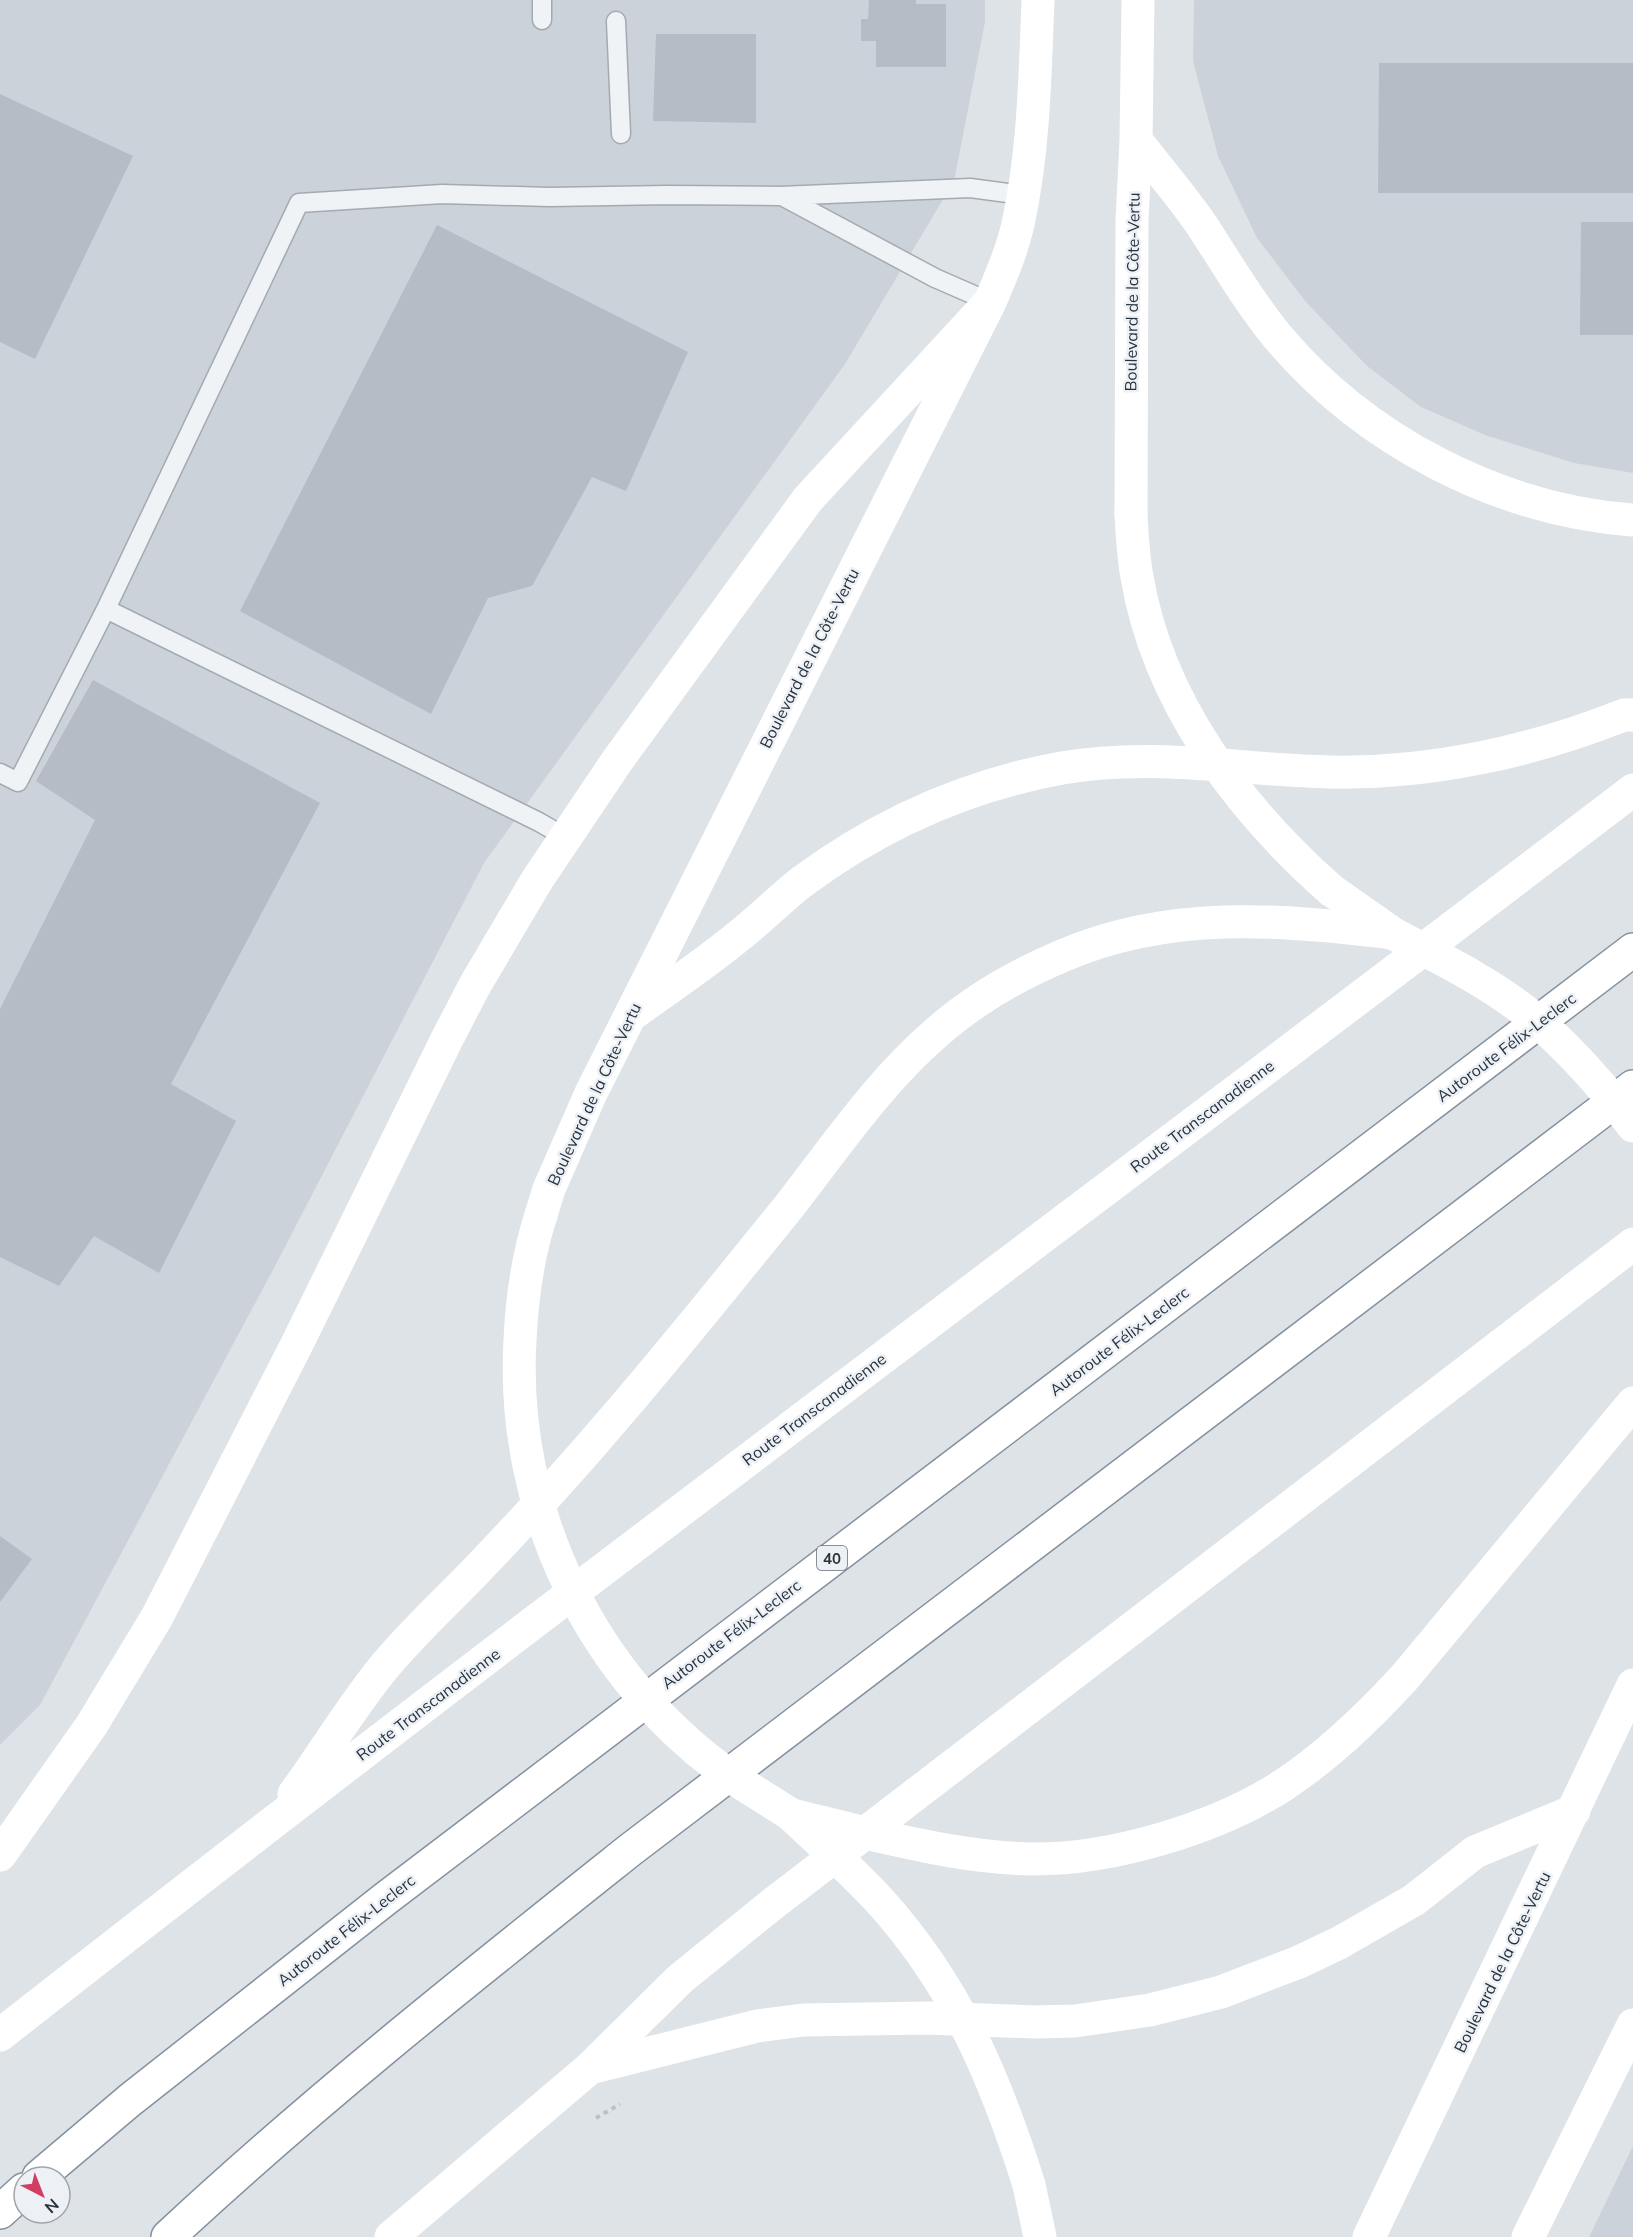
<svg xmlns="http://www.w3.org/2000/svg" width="1633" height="2237" viewBox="0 0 1633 2237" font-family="Mulish,sans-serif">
<rect width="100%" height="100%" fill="#dee3e8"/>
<!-- built -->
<path fill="#ccd2da" d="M0,0H985V22L954,181L845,364L484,863L274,1268L40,1705L0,1745Z
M1194,0H1633V473L1574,463L1485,435L1421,407L1367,366L1306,302L1257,238L1218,156L1193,61Z
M1633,2146V2237H1589Z"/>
<!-- building -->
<path fill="#b5bcc5" d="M869,0H916V4H946V67H876V41H861V19H868Z
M656,34H756V123L653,121Z
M1379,63H1633V193H1378Z
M0,94L133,156L35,359L0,342Z
M1581,222H1633V335H1580Z
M437,225L688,352L626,491L592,477L532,586L488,598L431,714L240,611Z
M93,680L320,803L171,1084L236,1121L159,1273L94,1236L59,1286L0,1257V1009L95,820L36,781Z
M0,1536L32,1559L0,1602Z"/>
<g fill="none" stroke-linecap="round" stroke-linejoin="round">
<defs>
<path id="lane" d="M542,0V20
M616,21L621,134
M782,196L935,278L990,302
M106,609L539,822L565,837
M0,773L18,782L106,609L299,203L442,194L549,197L668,195L780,196L970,188L1023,195"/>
<path id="highway" d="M39,2177L130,2100L385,1899L1633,950
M0,2212L24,2190
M168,2237C315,2100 473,1975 630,1850L1633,1087"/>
</defs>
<!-- lane casing -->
<use href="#lane" stroke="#a3aab2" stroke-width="21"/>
<!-- highway casing -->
<use href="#highway" stroke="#85919f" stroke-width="36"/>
<!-- path -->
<path stroke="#bcc1c6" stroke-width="4" stroke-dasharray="4.5 4.5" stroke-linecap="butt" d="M596,2118L620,2104"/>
<!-- lane -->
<use href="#lane" stroke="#f0f3f6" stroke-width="18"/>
<!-- secondary -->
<path stroke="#fff" stroke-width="33" d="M1136,140C1158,169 1183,197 1203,227C1227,264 1249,302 1277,336C1364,440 1498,510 1633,520
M1131,513L1132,220L1136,140L1138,0
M1331,890L1388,930
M634,1013C671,986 711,960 746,930C766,914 783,896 803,881C880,824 968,785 1062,768C1155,752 1238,770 1330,772C1429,774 1531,752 1624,715H1633
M541,1215L549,1189L591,1093L990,302C1001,276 1012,251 1018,224C1034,151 1035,75 1038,0
M733,1778L790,1814
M294,1794C323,1754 349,1711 380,1672C407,1638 441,1607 472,1575C520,1525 567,1474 612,1421C672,1352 729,1280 787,1209C834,1149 878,1083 936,1033C972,1001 1017,975 1062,956C1168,910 1280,919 1392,933
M874,1835C926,1847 978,1858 1031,1859C1110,1860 1215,1829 1282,1786C1328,1756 1367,1718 1404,1678L1633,1403
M0,1855L91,1726L157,1617L296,1346L447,1039L475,985L537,880L617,761L808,499L990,302
M0,2035C538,1612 1089,1205 1633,790
M590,2068L757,2026L803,2020L928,2018L1035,2022L1075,2021L1150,2010L1221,1992L1299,1962L1339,1943L1414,1900L1475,1852L1574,1811
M1029,2185L1040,2237
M391,2237L590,2068L680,1979L770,1906L1633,1244
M1369,2237L1633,1685
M1528,2237L1633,2025"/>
<!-- highway -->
<use href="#highway" stroke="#fff" stroke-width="33"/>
<!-- secondary-bridge -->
<path stroke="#fff" stroke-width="33" d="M1131,513C1132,534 1133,556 1137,577C1158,701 1238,808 1331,890
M1392,933C1437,957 1486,980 1526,1012C1567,1045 1602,1085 1633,1126
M541,1215C528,1255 522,1297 520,1340C510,1511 592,1680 733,1778
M790,1814C820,1842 851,1870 879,1900C956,1985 995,2077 1029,2185
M792,1815L874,1835"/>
</g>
<g text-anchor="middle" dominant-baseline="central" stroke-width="5" stroke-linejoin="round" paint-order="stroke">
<!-- shield labels -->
<rect fill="#edf1f5" stroke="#626b76" stroke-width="1.5" x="817" y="1546" width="30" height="24" rx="4.5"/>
<g font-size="15" font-weight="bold" fill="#27323f">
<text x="832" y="1558">40</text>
</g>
<!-- street labels -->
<g font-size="16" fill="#27323f" stroke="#edf1f5">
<text transform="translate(1132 292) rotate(-89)">Boulevard de la Côte-Vertu</text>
<text transform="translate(809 658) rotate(-63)">Boulevard de la Côte-Vertu</text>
<text transform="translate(1506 1047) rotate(-37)">Autoroute Félix-Leclerc</text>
<text transform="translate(594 1094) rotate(-65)">Boulevard de la Côte-Vertu</text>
<text transform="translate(1202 1116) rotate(-37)">Route Transcanadienne</text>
<text transform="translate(1119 1341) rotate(-37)">Autoroute Félix-Leclerc</text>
<text transform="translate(814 1409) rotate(-37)">Route Transcanadienne</text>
<text transform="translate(731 1634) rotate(-37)">Autoroute Félix-Leclerc</text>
<text transform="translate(428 1704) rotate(-37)">Route Transcanadienne</text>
<text transform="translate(346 1930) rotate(-38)">Autoroute Félix-Leclerc</text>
<text transform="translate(1502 1962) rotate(-64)">Boulevard de la Côte-Vertu</text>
</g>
</g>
<!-- north arrow -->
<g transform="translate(42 2195) rotate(138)"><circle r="28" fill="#edf1f5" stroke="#9ea5ac" stroke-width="1.5"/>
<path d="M0-4.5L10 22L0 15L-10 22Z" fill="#d13e63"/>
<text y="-9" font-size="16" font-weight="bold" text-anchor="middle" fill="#27323f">N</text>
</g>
</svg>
